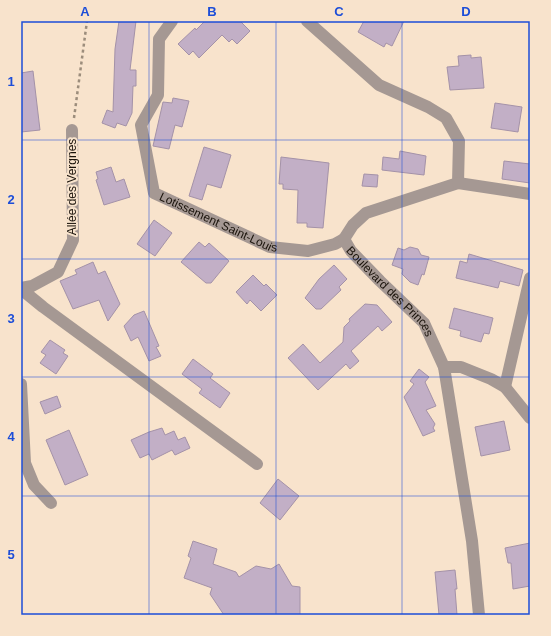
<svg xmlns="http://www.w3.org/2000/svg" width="551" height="636" viewBox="0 0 551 636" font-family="Arial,sans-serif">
<rect width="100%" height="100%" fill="#f8e3cc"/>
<!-- building -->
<path fill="#c2afc6" stroke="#a492a8" d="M119,21H136L130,70H136V86H133L132,113L126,126L117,123L115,128L102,123L107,110L113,112L115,49Z
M205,21H240L250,31L237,44L232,39L229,42L222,35L199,58L193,51L189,55L178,44L195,28L196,30Z
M364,21H404L392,46L386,43L384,47L358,32Z
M471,55V58L481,57L484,88L450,90L447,67L459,66L458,56Z
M33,71L40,130L21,132V73Z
M173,98L189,101L182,127L175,125L169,149L153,146L163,102L172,103Z
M495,103L522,107L518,132L491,128Z
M204,147L231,155L221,188L207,184L202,200L189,196Z
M400,151L426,156L424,175L382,170L383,157L399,159Z
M281,157L329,163L323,228L307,227V223H297L298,190L283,189V184H279Z
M504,161L530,164V183L502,179Z
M111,167L116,182L124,179L130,197L104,205L96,180L98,179L96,172Z
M364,174L378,175L377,187L362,186Z
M154,220L172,233L155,256L137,244Z
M199,242L205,247L209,243L229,261L211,283H206L181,262Z
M410,247L418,249L421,255L429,257L424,275L422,274L418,285L410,282L402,274L403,269L392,265L398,248L404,250Z
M469,254L523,270L519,286L500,281L498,288L456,278L460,261L467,263Z
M93,262L98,274L105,271L120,304L108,321L99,300L73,309L60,281L77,274L75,270Z
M334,265L347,279L339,287L341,290L321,309H316L305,298L319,279Z
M253,275L264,286L266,284L277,295L261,311L250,300L247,304L236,292Z
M365,304L377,305L392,322L382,331L378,326L351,351L359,361L350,369L346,364L318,390L288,358L303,344L320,363L343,342L344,327L350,321L349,319Z
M454,308L493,318L489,334L484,333L481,342L460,336L461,331L449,328Z
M144,311L159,346L156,347L161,356L149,361L138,337L131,341L124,326L134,315Z
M50,340L65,350L63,353L68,356L56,374L40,363L46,355L41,352Z
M193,359L213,374L210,378L230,393L220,408L199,393L202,389L182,374Z
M419,369L429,377L425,382L436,406L426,410L435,424L433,428L435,431L423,436L404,397L414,384L410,381Z
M57,396L61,407L45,414L40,402Z
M504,421L510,450L481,456L475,427Z
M162,428L165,435L174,431L178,440L185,437L190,448L175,455L172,450L152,460L149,454L140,458L131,440L149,432Z
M69,430L88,475L65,485L46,440Z
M278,479L299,496L280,520L260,503Z
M193,541L217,549L213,564L236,572L239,577L256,566L271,569L279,564L292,586L300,587V615H224L210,594L212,588L184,578L191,558L188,556Z
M530,543V586L513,589L511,563H508L505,548Z
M455,570L457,589H455L457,615H439L435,572Z"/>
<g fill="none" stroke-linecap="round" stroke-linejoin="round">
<!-- path -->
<path stroke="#9c8d7c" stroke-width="2.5" stroke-dasharray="3 3" stroke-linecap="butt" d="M74,118L87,21"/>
<!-- street -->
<g stroke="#a59893" stroke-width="12">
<path id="s1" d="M172,21L159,39L158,95L141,125L154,193L270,247L308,251L335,244L344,239"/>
<path id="s2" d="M307,21L379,85L428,107L446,118L459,141L458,183L366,213L353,225L344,239L351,251L380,281L424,323L444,367L472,541L479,615"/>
<path d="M458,183L530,194"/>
<path d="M21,288L32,286L58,272L73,240L72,130"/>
<path d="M21,289L43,307L257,464"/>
<path d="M444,367H461L491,379L505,387L530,418"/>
<path d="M21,384L25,463L34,485L51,503"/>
<path d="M505,387L530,278"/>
</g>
</g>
<!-- grid -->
<path fill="none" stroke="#1d4ed8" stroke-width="1" stroke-opacity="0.55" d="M149,21V615M276,21V615M402,21V615M21,140H530M21,259H530M21,377H530M21,496H530"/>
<g text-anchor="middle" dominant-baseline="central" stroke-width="4" stroke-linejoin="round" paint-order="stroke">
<!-- street labels -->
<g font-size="12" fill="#1a130b" stroke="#f8e3cc">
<text transform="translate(72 187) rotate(-90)">Allée des Vergnes</text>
<text stroke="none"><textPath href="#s1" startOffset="253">Lotissement Saint-Louis</textPath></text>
<text stroke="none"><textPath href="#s2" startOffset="441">Boulevard des Princes</textPath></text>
</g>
</g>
<!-- border -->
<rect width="551" height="636" fill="none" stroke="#f8e3cc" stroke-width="44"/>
<rect x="22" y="22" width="507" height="592" fill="none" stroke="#1d4ed8" stroke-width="1.5"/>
<g font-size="13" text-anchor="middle" font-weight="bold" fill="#1d4ed8">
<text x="85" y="16">A</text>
<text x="212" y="16">B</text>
<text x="339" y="16">C</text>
<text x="466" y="16">D</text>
<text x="11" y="86">1</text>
<text x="11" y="204">2</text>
<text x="11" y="323">3</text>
<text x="11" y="441">4</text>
<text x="11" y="559">5</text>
</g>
</svg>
